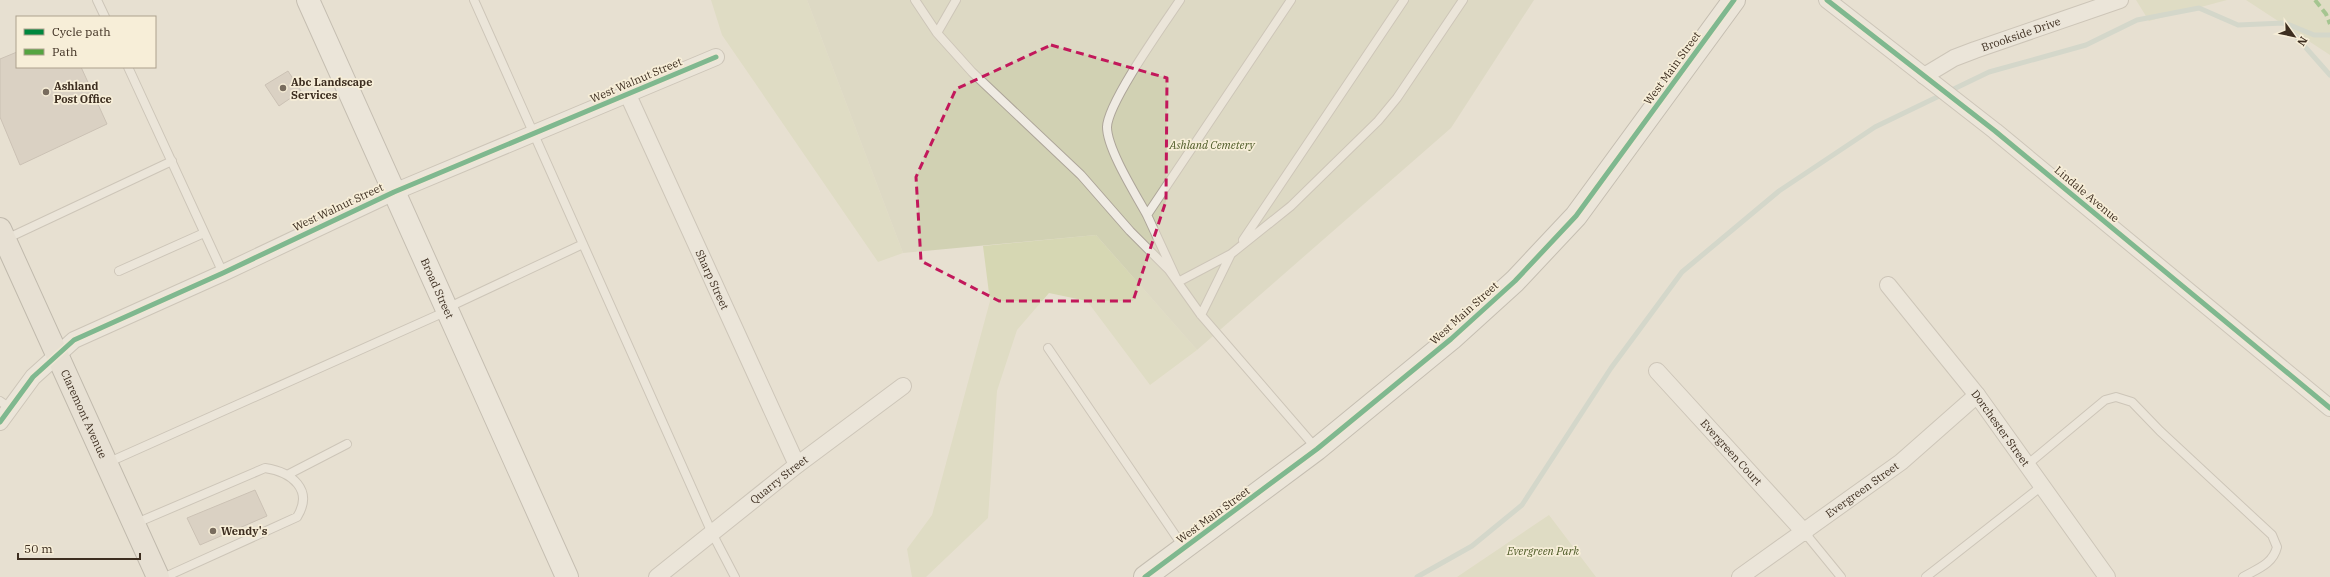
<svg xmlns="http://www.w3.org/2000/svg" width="2330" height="577" viewBox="0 0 2330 577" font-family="'IBM Plex Serif',serif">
<rect width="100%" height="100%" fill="#e7e0d1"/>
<!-- green -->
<path fill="#d6d7b3" d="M711,0H807L903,253L878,262L722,35Z
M2136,0H2227L2149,21Z
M2246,0H2330V55Z
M1096,235L1197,350L1150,385L1087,301L1049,293L1017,330L997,391L988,518L926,577H912L907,549L932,515L990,301L983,246Z
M1549,515L1596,577H1457Z"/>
<!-- cemetery -->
<path fill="#d1d1b3" d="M807,0H1534L1451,128L1197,350L1096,235L903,253Z"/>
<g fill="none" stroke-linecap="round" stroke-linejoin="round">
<!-- stream -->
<path stroke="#bcccc2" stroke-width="5" d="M2285,23L2314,35H2330
M1417,577L1472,546L1522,505L1611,368L1682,272L1779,191L1875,127L1989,72L2086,45L2137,20L2199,8L2238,25L2284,23L2330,75"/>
</g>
<!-- building -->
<path fill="#cbbfb2" stroke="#a89c90" d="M17,52V67H81L107,124L20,165L0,117V59Z
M288,71L301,91L279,106L265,85Z
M255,490L267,516L200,545L187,518Z"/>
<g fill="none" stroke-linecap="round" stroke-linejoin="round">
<defs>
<path id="lane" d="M97,0L105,17
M474,0L712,533L735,577
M915,0L937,33L972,72L1081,175L1130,231L1169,270L1201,315L1316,448
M937,33L956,0
M128,67L223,273
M1147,215C1136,195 1107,149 1107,127C1108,102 1164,24 1180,0
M6,239L172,161
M1243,240L1404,0
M1231,254L1178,282L1147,215L1291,0
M119,271L204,233
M447,308L583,244
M1201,315L1231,254L1291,206L1378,121L1397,98L1463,0
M1048,348L1184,548
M0,401L10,408
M107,463L447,311
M2028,464L2105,400L2116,397L2132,402L2160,431L2272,535L2277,547C2273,564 2257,569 2243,577
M289,474L347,444
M134,524L265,468C292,472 314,490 297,517L165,577
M1805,533L1841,577
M1926,577L2043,485"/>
<g id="street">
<path d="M1827,0L1995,131L2330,408"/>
<path id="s1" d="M1924,76L1954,58L1975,50L2120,0"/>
<path id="s2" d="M628,95L797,465"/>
<path id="s3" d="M1888,285L1977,395L2107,577"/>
<path id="s4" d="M1657,371L1805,533"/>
<path d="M0,422L33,377L74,340L223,273L394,192L716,57"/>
<path id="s5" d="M657,577L797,465L903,386"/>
<path id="s6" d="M1740,577L1901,462L1977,395"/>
</g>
<g id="secondary">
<path id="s7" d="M308,0L567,577"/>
<path d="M1145,577L1317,449L1451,339L1515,281L1576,216L1734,0"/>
</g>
<g id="primary">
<path id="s8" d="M0,229L158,577"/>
</g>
</defs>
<!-- lane casing -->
<use href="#lane" stroke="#ada599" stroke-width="10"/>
<!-- street casing -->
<use href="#street" stroke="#ada599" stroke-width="18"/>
<!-- secondary casing -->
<use href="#secondary" stroke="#9c958a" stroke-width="24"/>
<!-- primary casing -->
<use href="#primary" stroke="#928b80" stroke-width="24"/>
<!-- lane -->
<use href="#lane" stroke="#efebe3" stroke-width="8"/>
<!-- street -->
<use href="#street" stroke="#efebe3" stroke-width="16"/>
<!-- secondary -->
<use href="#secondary" stroke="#efebe3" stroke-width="22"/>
<!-- primary -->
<use href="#primary" stroke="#e6e1d4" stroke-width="22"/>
<!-- quiet -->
<path stroke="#54a441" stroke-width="4" stroke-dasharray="8 4" stroke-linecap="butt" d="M2315,0L2326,14L2330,24"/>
<defs>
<path id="cycleway" d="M1827,0L1995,131L2330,408
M0,422L33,377L74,340L223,273L394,192L716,57
M1145,577L1317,449L1451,339L1515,281L1576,216L1734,0"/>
</defs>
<!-- cycleway casing -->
<use href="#cycleway" stroke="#f7eed8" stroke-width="8"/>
<!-- cycleway -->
<use href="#cycleway" stroke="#00873e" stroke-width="5"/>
</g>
<!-- marked area -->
<path d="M0 0H2330V577H0ZM1051,45L1167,78L1166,201L1133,301H999L921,261L916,177L956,89Z" fill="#e7e0d1" fill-opacity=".55" fill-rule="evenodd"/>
<path fill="none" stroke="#c2185b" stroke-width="3" stroke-dasharray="8 5" stroke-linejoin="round" d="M1051,45L1167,78L1166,201L1133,301H999L921,261L916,177L956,89Z"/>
<!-- markers -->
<g fill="#786c5e" stroke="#f7eed8" stroke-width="1.5">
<circle cx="283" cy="88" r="4"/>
<circle cx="46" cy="92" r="4"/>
<circle cx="213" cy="531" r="4"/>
</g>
<g text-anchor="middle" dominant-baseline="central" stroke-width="3.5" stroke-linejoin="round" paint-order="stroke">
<!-- street labels -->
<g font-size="11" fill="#3d2e20" stroke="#f7eed8">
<text stroke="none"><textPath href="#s1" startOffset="106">Brookside Drive</textPath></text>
<text transform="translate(1672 68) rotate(-54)">West Main Street</text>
<text transform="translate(636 80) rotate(-23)">West Walnut Street</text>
<text transform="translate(2087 194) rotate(40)">Lindale Avenue</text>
<text transform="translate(338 207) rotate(-25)">West Walnut Street</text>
<text stroke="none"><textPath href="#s2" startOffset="203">Sharp Street</textPath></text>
<text stroke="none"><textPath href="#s7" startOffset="316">Broad Street</textPath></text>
<text transform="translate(1464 313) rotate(-42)">West Main Street</text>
<text stroke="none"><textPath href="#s8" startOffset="203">Claremont Avenue</textPath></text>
<text stroke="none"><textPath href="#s3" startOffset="182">Dorchester Street</textPath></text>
<text stroke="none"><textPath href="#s4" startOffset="110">Evergreen Court</textPath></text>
<text stroke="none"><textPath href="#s5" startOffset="156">Quarry Street</textPath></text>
<text stroke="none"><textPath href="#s6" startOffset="150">Evergreen Street</textPath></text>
<text transform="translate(1213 515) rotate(-36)">West Main Street</text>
</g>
<!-- poi labels -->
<g font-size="11" font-weight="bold" fill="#3d2e20" stroke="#f7eed8" text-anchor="start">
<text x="291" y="82">Abc Landscape<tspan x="291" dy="13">Services</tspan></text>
<text x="54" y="86">Ashland<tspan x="54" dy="13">Post Office</tspan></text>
<text x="221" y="531">Wendy's</text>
</g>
<!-- park labels -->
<g font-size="11" font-style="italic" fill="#4d5a26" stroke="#f7eed8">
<text x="1212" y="145">Ashland Cemetery</text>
<text x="1543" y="551">Evergreen Park</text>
</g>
</g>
<!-- legend -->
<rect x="16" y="16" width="140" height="52" fill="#f7eed8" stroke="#ada18e"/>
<rect x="24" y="29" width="20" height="6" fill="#00873e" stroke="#ada18e"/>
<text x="52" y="36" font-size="12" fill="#3d2e20">Cycle path</text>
<rect x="24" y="49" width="20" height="6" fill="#54a441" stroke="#ada18e"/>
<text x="52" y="56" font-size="12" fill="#3d2e20">Path</text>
<!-- north arrow -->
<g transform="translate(2294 36) rotate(123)" stroke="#f7eed8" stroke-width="3" paint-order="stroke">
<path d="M0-3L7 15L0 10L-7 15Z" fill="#3d2e20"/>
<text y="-6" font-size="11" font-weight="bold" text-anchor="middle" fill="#3d2e20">N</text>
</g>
<!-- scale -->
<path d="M18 553v6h122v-6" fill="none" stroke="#3d2e20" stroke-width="2"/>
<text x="24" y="553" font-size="12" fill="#3d2e20" stroke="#f7eed8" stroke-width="3" paint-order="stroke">50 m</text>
</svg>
